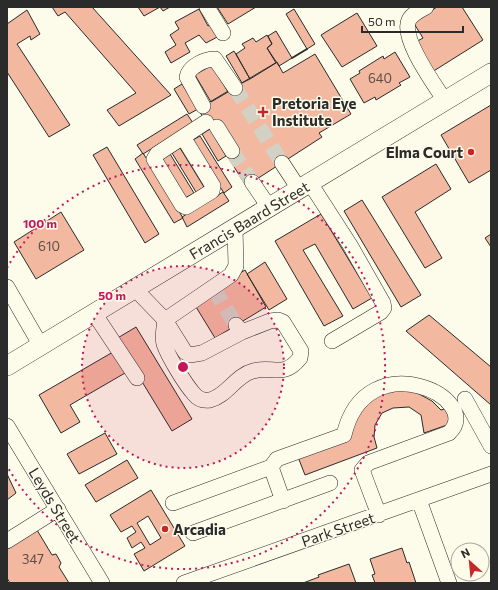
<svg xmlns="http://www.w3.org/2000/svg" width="498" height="590" viewBox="0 0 498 590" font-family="Commissioner,sans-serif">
<rect width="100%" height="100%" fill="#fdfbea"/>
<!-- building -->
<path fill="#f2b8a0" stroke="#2b2b2b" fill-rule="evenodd" d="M52,7H92L171,95L119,126L107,110L136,93L65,12L58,16Z
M138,7H160L144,16Z
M160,7H170L163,11Z
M217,7H256L228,24Z
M437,7H462L483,40L432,72L414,43L423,38L413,22Z
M199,9L208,26L214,23L221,35L206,43L199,35L185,43L190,52L171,63L165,52L176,45L170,35L179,29L175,22Z
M294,9L315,44L307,49L286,14Z
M27,10L40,34L31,40L30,36L17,44L70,125L49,137L7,72V24Z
M357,13L377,46L342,67L321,35Z
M276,31L292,58L279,66L267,48L272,44L268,36Z
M267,35L272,44L267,48L276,63L250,79L236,54L245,48L242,44L253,38L256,42Z
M234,51L250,79L242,83L226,56Z
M395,52L410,77L399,83L401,85L376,100L375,97L364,103L350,79L360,73L359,71L383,56L384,59Z
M315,54L351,114L319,133L322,137L246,186L198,109L277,62L283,73Z
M212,65L228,92L211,102L195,75Z
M182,84L198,109L189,114L174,89Z
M491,105V170L469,183L441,135Z
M187,114L193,123L143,154L137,145Z
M210,129L226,156L218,161L202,134Z
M200,136L232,187L224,193L191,141Z
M107,147L159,234L145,243L93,155Z
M180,148L204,187L196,192L172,153Z
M143,153L183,218L174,223L135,159Z
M170,154L194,193L185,198L162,159Z
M436,164L451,189L415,212L442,258L425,268L382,197Z
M223,192L229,201L187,227L182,217Z
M362,200L421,295L401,307L344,211Z
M61,212L84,250L36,279L14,242Z
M321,214L372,298L353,309L315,244L303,250L343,316L324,326L275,241Z
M491,234V247L485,238Z
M265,262L287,299L269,310L247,274Z
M245,270L266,307L215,338L193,302Z
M429,315L491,367V405L406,331Z
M136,327L192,419L172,431L116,339Z
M113,352L125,373L70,405L80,422L61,433L39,395Z
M391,389H410L432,401L441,410L448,408L453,423L424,433L421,415L409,407L393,408L382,413L375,425L374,437L377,448L305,475L298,457L352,426L368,400Z
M105,433L117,454L79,474L67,454Z
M127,460L138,478L96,502L85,485Z
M7,474L16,493L7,500Z
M151,490L185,546L144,571L134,554L145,548L141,542L132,548L127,538L136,532L132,526L121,532L110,515ZM148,516L161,538L150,545L137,523Z
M37,530L52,555L56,554L61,563L59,567L69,583H10L7,578V549Z
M402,548L407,563L409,562L416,583H375L372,575L375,574L370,559Z
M349,564L356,583H303L319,577L318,575Z"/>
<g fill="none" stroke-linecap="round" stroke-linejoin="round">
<!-- minor-tunnel -->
<path stroke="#d3d1c4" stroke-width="15" stroke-dasharray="15 8" stroke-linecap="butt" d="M235,88L282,163
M232,151L252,182
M214,289L236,325"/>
<defs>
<path id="minor" d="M207,7L223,33
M426,7C420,10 412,14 409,20C400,38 435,85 445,101
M203,106L187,77C189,66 205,59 215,59L235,88
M217,127L232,151
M183,137L213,186L212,191L186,207L182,205L154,159L157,154L206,122
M282,163L299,189
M252,182L269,207
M310,183L350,245L383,303L384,308L381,312L332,341
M7,287L41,346
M135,289L165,320L231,275L236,266L235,228
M94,313L137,378
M165,320C164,328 162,337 164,344C168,356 185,384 194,394C198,399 204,401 210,400C227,396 236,375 253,371C273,365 283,379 300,358L301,351L283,322L278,320L270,321L242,332L236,325
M165,320L185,352L190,355L202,353L242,332
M465,399L491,446
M7,426L102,583
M419,500L449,583
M283,501L271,467L277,459L344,435C366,341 486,399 449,433L368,463L362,470L379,515
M173,503L271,467
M193,533L330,483
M7,541L58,509
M184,583L491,474"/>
<path id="major" d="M7,366L491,73"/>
</defs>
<!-- minor casing -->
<use href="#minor" stroke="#2b2b2b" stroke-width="16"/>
<!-- major casing -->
<use href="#major" stroke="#2b2b2b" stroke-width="20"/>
<!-- minor -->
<use href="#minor" stroke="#fdfbea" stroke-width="15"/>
<!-- major -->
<use href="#major" stroke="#fdfbea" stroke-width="19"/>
<!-- wall -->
<path stroke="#2b2b2b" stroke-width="2" d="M292,58L307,49"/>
</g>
<!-- distance rings -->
<circle cx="183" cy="367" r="101" fill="#c2185b" fill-opacity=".12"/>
<g fill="none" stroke="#c2185b" stroke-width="2" stroke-dasharray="2 4">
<circle cx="183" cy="367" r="101"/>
<path d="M7 268A202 202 0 1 1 7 466"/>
</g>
<!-- markers -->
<g fill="#c62828" stroke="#fdfbea" stroke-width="1.5">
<path d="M261 106h4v4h4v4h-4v4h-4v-4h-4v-4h4z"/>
<circle cx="471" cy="152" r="4"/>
<circle cx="165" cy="529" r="4"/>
</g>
<g text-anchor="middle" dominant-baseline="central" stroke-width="3" stroke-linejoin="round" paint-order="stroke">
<!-- number labels -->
<g font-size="13" fill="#5d4e48">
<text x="380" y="78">640</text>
<text x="49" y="246">610</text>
<text x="33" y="559">347</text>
</g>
<!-- poi labels -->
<g font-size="15" font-weight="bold" fill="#2b2b2b" stroke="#fdfbea" text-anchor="start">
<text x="272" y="103">Pretoria Eye<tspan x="272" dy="17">Institute</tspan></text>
<text x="463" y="152" text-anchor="end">Elma Court</text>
<text x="173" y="529">Arcadia</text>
</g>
<!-- street labels -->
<g font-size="15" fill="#2b2b2b" stroke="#fdfbea">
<text transform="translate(249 220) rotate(-31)">Francis Baard Street</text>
<text transform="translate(55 505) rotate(59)">Leyds Street</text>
<text transform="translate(338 529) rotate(-19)">Park Street</text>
</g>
</g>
<circle cx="183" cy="367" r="6" fill="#c2185b" stroke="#fdfbea" stroke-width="2"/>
<g font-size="12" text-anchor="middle" font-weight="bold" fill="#c2185b" stroke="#fdfbea" stroke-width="3" stroke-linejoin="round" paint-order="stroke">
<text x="40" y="228">100 m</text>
<text x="112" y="300">50 m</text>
</g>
<!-- border -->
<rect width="498" height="590" fill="none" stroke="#2b2b2b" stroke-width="16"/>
<!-- north arrow -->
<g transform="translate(470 562) rotate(333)"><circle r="19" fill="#fdfbea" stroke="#a9a89e"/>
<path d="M0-3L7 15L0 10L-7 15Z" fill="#c62828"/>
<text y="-6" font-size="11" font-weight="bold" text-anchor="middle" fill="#2b2b2b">N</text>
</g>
<!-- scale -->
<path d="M362 26v6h101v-6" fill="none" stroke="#2b2b2b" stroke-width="2"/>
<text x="368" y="26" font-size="12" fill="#2b2b2b" stroke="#fdfbea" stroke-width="3" paint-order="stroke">50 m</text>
</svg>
